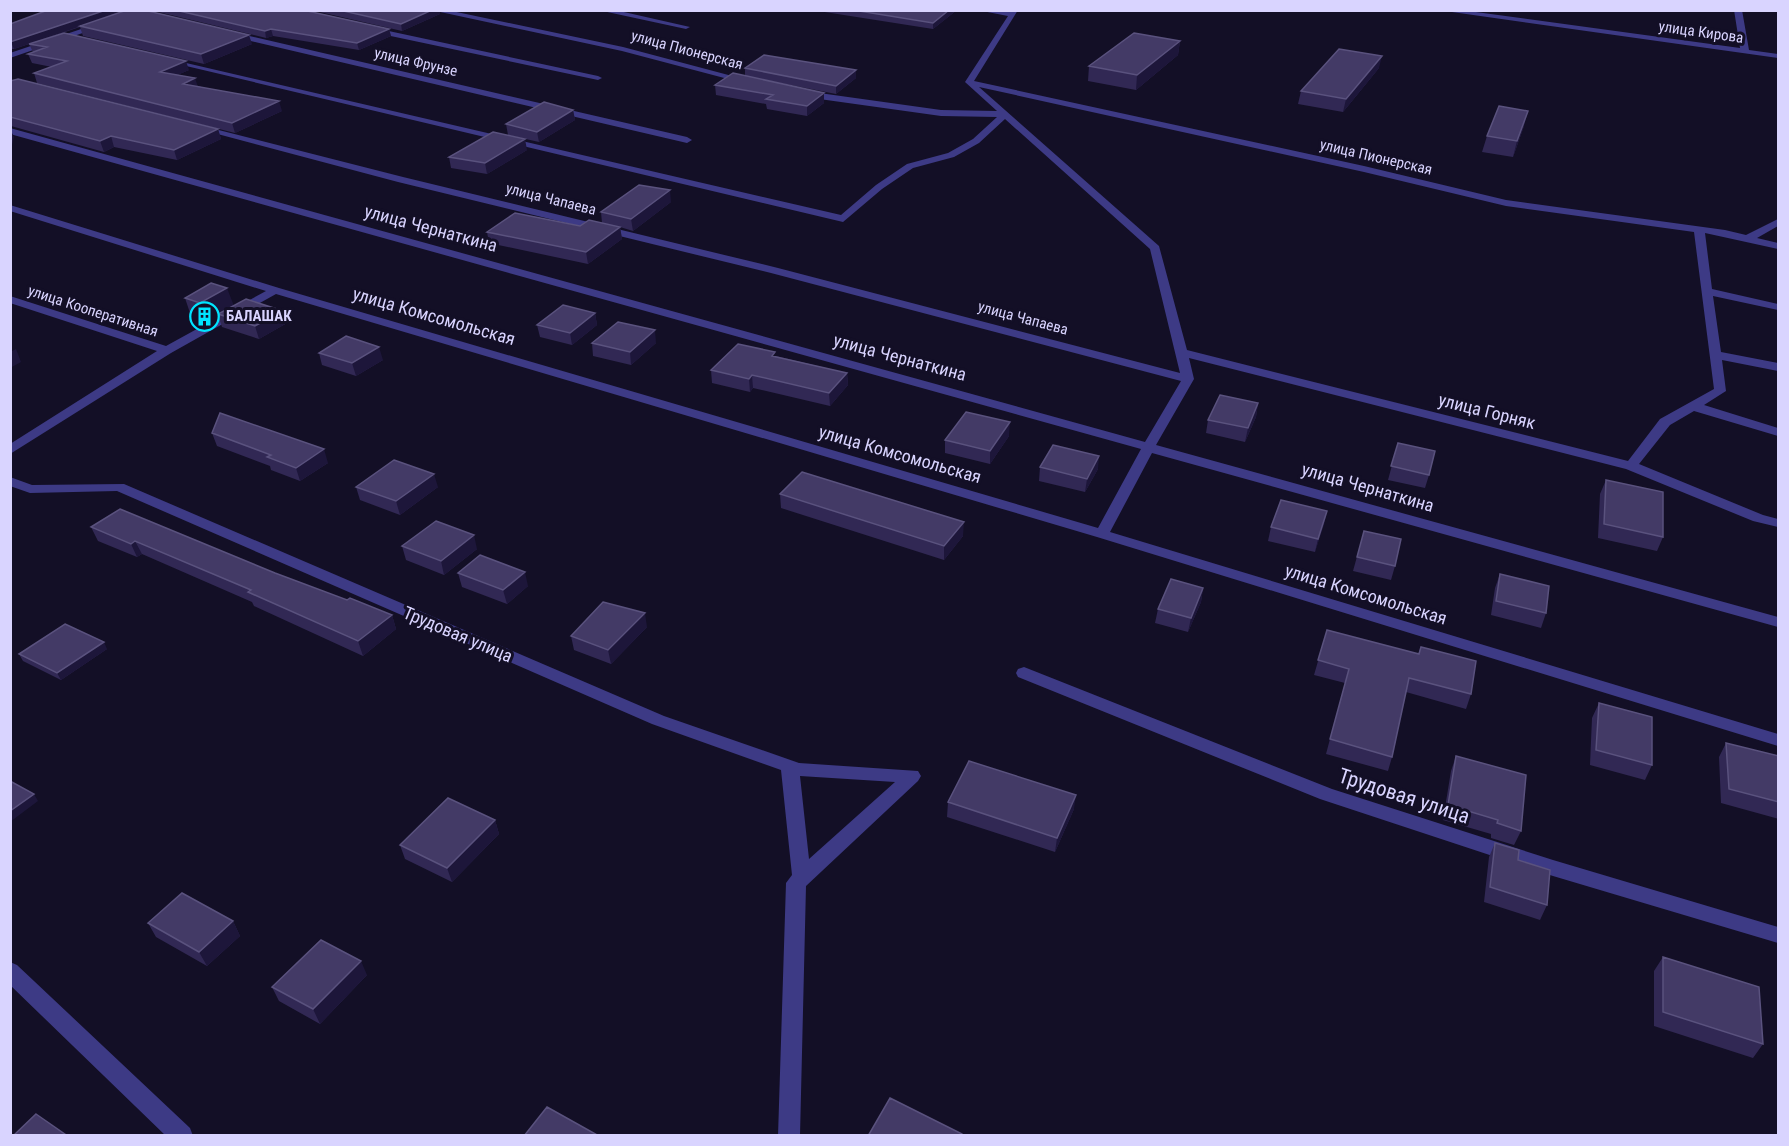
<svg xmlns="http://www.w3.org/2000/svg" width="1789" height="1146" viewBox="0 0 1789 1146" font-family="'Roboto Condensed',sans-serif">
<rect width="100%" height="100%" fill="#130f26"/>
<g fill="none" stroke-linecap="round" stroke-linejoin="round">
<!-- minor -->
<path fill="#3d3a85" fill-rule="evenodd" d="M431,10H447L623,47L751,81L747,84L622,51Z
M598,10H615L690,27L686,29Z
M977,10H1018L974,81L1364,166L1506,200L1725,230L1746,235L1778,219V226L1757,238L1778,243V249L1705,233L1712,289L1778,304V310L1713,296L1721,352L1778,363V371L1722,360L1726,391L1704,405L1778,428V436L1694,411L1670,425L1639,464L1763,515L1778,519V527L1753,521L1626,469L1189,358L1194,379L1156,445L1778,617V627L1152,453L1110,532L1778,734V746L1097,537L276,294L171,353L10,454V444L157,351L10,303V296L166,346L266,291L10,211V205L279,288L1098,528L1141,449L10,134V128L1145,442L1181,381L771,273L398,182L195,128L199,125L403,177L778,268L1180,373L1150,249L1005,119L979,143L954,157L913,168L882,189L843,222L165,61L169,59L841,215L876,185L907,164L948,153L973,139L997,117L941,116L805,97L801,94L805,91L941,110L997,111L965,82L1008,16ZM979,87L1364,172L1506,206L1694,232L1714,389L1660,419L1628,461L1187,350L1159,246Z
M1438,10H1461L1740,48L1734,10H1742L1749,50L1778,54V58Z
M96,24L103,26L10,58V53Z
M370,27L598,76L602,78L598,80L367,31V27Z
M232,32L687,137L692,140L687,143L229,36L228,34Z
M10,477L32,485L124,484L664,716L799,763L918,771L921,776L918,781L806,886L800,1136H778L786,883L792,875L781,770L652,724L117,491L30,493L10,486ZM800,776L895,782L809,859Z
M1024,667L1332,789L1553,860L1778,927V943L1553,876L1320,799L1018,677L1016,673L1018,669Z
M10,962L17,965L190,1128L193,1136H166L10,985Z"/>
</g>
<!-- wall -->
<path fill="#312854" d="M48,10L252,44L204,64L83,36L80,27L14,49H10V24Z
M150,10H303L389,29L391,36L359,50L273,36L266,38Z
M311,10H440V14L402,31Z
M812,10H957L933,29Z
M1180,41L1178,55L1136,90L1088,81L1089,66Z
M29,44L189,70L177,75L198,86L282,111L235,133L37,83L34,73L52,67L32,63L28,54L33,52Z
M745,68L856,78L836,94L745,76Z
M1379,68L1343,112L1298,104L1301,91Z
M10,81L218,129L221,139L177,160L114,147L104,152L11,126Z
M715,85L824,103L807,116L767,109L766,104L716,95Z
M573,110L575,120L539,142L508,135L506,124Z
M1524,126L1513,157L1482,152L1487,136Z
M527,150L487,174L451,168L449,157Z
M671,202L633,231L620,227L622,239L588,264L489,243L487,232L580,226L602,223L601,212Z
M185,298L233,306L283,311L287,323L259,339L222,327L218,315L206,321L191,316Z
M595,313L597,325L572,345L540,337L537,325Z
M592,343H656L631,365L593,356Z
M319,353L383,360L356,376L322,365Z
M776,356L847,373L848,385L830,406L753,388L750,392L712,383L711,370Z
M1258,403L1256,417L1245,442L1206,433L1208,420Z
M212,433L328,463L300,481L271,470L270,466L217,446Z
M1009,436L990,464L945,453V440Z
M1398,443L1429,475L1425,488L1388,480Z
M1040,467L1098,469L1085,492L1039,481Z
M1606,480L1663,537L1657,551L1598,538L1600,494Z
M356,487H438L400,515L360,500Z
M780,494L963,536L944,560L781,508Z
M1327,511L1315,552L1268,541L1271,527Z
M91,527L275,573L347,600L392,615L396,629L363,656L254,606L252,602L142,554L137,557L98,541Z
M1364,531L1395,566L1391,580L1353,571Z
M402,546L477,549L444,575L406,560Z
M458,573L528,586L507,604L462,587Z
M1500,574L1546,613L1541,628L1491,615L1495,588Z
M1203,588L1201,602L1188,632L1155,623L1158,609Z
M647,627L611,664L574,650L571,636Z
M1327,630L1418,654L1421,647L1471,694L1466,709L1406,692L1392,757L1388,771L1326,754L1345,683L1314,675Z
M107,649L61,680L23,661L19,654Z
M1599,703L1652,765L1645,780L1590,765L1592,718Z
M1726,743L1779,756V819L1721,803L1719,757Z
M1456,756L1521,831L1514,845L1491,838V834L1443,820L1451,771Z
M948,802L1074,809L1055,852L947,817Z
M495,820L499,834L452,882L405,859L400,845Z
M1495,843L1518,860L1547,905L1540,920L1484,902L1489,857Z
M233,921L240,936L207,966L156,937L148,923Z
M1663,957L1763,1044L1753,1058L1654,1026V971Z
M367,975L320,1024L279,1001L272,987Z"/>
<!-- shaded-wall -->
<path fill="#1d163a" d="M106,10H128L14,49L11,42Z
M432,10H440V14L402,31L401,24Z
M949,10H957L933,29V23Z
M271,29L273,36L266,38L265,31Z
M389,29L391,36L359,50L357,43Z
M249,35L252,44L204,64L201,54Z
M1180,41L1178,55L1136,90L1137,75Z
M1382,56L1379,68L1343,112L1346,99Z
M186,61L189,70L163,81L160,72Z
M856,70V78L836,94V86Z
M195,78L198,87L183,84Z
M824,93V103L807,116V106Z
M279,101L282,111L235,133L232,123Z
M573,110L575,120L539,142L537,132Z
M1528,111L1524,126L1513,157L1517,141Z
M10,129L14,137L10,153Z
M218,129L221,139L177,160L174,150Z
M111,136L114,147L104,152L100,141Z
M525,139L527,150L487,174L485,163Z
M670,190L671,202L633,231L631,219Z
M620,227L622,239L588,264L586,252Z
M227,288L234,306L206,321L200,303Z
M283,311L287,323L259,339L255,326Z
M595,313L597,325L572,345L570,333Z
M655,330L656,343L631,365L630,352Z
M379,347L383,360L356,376L352,363Z
M16,349L21,362L10,368V352Z
M847,373L848,385L830,406L829,393Z
M752,375L753,388L750,392L749,379Z
M1258,403L1256,417L1245,442L1248,428Z
M1010,422L1009,436L990,464V451Z
M324,449L328,463L300,481L296,468Z
M1099,456L1098,469L1085,492L1087,479Z
M434,474L438,487L400,515L396,501Z
M1327,511L1324,525L1315,552L1318,539Z
M964,522L963,536L944,560V546Z
M474,535L477,549L444,575L441,561Z
M135,541L142,554L137,557L131,544Z
M525,572L528,586L507,604L503,590Z
M1203,588L1201,602L1188,632L1191,618Z
M645,613L647,627L611,664L608,650Z
M392,615L396,629L363,656L358,641Z
M104,642L107,649L61,680L57,673Z
M34,794L38,801L10,822V811Z
M1076,795L1074,809L1055,852L1057,838Z
M495,820L499,834L452,882L447,868Z
M233,921L240,936L207,966L199,952Z
M361,961L367,975L320,1024L313,1009Z"/>
<!-- building -->
<path fill="#433a66" stroke="#5a527e" stroke-width="1.5" d="M48,10H106L10,42V24Z
M127,10H144L249,35L201,54L80,26Z
M175,10H303L389,29L357,43L271,29L265,31Z
M339,10H432L401,24Z
M853,10H949L933,23Z
M64,33L186,61L160,72L195,78L183,84L279,101L232,123L34,73L67,61L28,54L47,47L29,44Z
M1134,33L1180,41L1137,75L1089,66Z
M1339,49L1382,56L1346,99L1301,91Z
M764,55L856,70L836,86L745,68Z
M733,73L824,93L807,106L766,99L773,95L715,85Z
M18,79L218,129L174,150L111,136L100,141L10,117V94H12H10V81Z
M544,102L573,110L537,132L506,124Z
M1499,106L1528,111L1517,141L1487,136Z
M493,132L525,139L485,163L449,157Z
M639,185L670,190L631,219L601,212Z
M515,213L580,226L589,220L620,227L586,252L487,232Z
M211,283L227,288L200,303L185,298Z
M246,299L283,311L255,326L218,314Z
M563,305L595,313L570,333L537,325Z
M618,322L655,330L630,352L592,343Z
M346,336L379,347L352,363L319,353Z
M738,344L775,352L772,356L847,373L829,393L752,375L749,379L711,370Z
M1220,395L1258,403L1248,428L1208,420Z
M966,412L1010,422L990,451L945,440Z
M220,413L324,449L296,468L267,457L271,455L212,433Z
M1398,443L1435,451L1429,475L1391,466Z
M1053,445L1099,456L1087,479L1040,467Z
M394,460L434,474L396,501L356,487Z
M802,472L964,522L944,546L780,494Z
M1606,480L1663,492V537L1604,524Z
M1281,500L1327,511L1318,539L1271,527Z
M120,509L275,573L347,600L350,598L392,615L358,641L248,592L251,590L135,541L131,544L91,527Z
M436,521L474,535L441,561L402,546Z
M1364,531L1401,539L1395,566L1357,557Z
M480,555L525,572L503,590L458,573Z
M1500,574L1549,586L1546,613L1496,601Z
M1171,579L1203,588L1191,618L1158,609Z
M603,602L645,613L608,650L571,636Z
M65,624L104,642L57,673L19,654Z
M1327,630L1419,654L1421,647L1476,661L1471,694L1409,678L1392,757L1330,739L1349,669L1318,660Z
M1599,703L1652,717V765L1596,750Z
M1726,743L1779,756V802L1729,789Z
M1456,756L1526,775L1521,831L1497,823L1498,820L1448,805Z
M969,761L1076,795L1057,838L948,802Z
M10,781L34,794L10,811Z
M448,798L495,820L447,868L400,845Z
M1495,843L1519,850L1518,860L1550,870L1547,905L1490,887Z
M182,893L233,921L199,952L148,923Z
M321,940L361,961L313,1009L272,987Z
M1663,957L1759,987L1763,1044L1663,1012Z
M890,1098L962,1134V1136H868Z
M547,1107L599,1136H524Z
M36,1114L66,1135L64,1136H13Z"/>
<!-- icons -->
<defs>
<symbol id="building-ring" viewBox="-11 -11 22 22"><circle r="9.5" fill="#130f26" stroke="#00e5ff" stroke-width="1.5"/><path d="M-4-6H4V6H1V3H-1V6H-4ZM-2.5-4.3h1.7v1.8h-1.7ZM.8-4.3h1.7v1.8H.8ZM-2.5-1h1.7V.8h-1.7ZM.8-1h1.7V.8H.8Z" fill="#00e5ff"/></symbol>
</defs>
<g fill-rule="evenodd">
<use href="#building-ring" x="188" y="300" width="33" height="33"/>
</g>
<g text-anchor="middle" dominant-baseline="central" stroke-width="6" stroke-linejoin="round" paint-order="stroke">
<!-- far-street labels -->
<g font-size="15" fill="#d9d4ff" stroke="#130f26">
<text transform="translate(1701 32) rotate(8)">улица Кирова</text>
<text transform="translate(687 50) rotate(15)">улица Пионерская</text>
<text transform="translate(416 62) rotate(13)">улица Фрунзе</text>
<text transform="translate(1376 157) rotate(13)">улица Пионерская</text>
<text transform="translate(551 199) rotate(14)">улица Чапаева</text>
<text transform="translate(93 311) rotate(18)">улица Кооперативная</text>
<text transform="translate(1023 318) rotate(15)">улица Чапаева</text>
</g>
<!-- far-poi labels -->
<g font-size="15" font-weight="bold" fill="#d9d4ff" stroke="#130f26" text-anchor="start">
<text x="226" y="316">БАЛАШАК</text>
</g>
<!-- street labels -->
<g font-size="18" fill="#d9d4ff" stroke="#130f26">
<text transform="translate(431 228) rotate(15)">улица Чернаткина</text>
<text transform="translate(434 316) rotate(16)">улица Комсомольская</text>
<text transform="translate(900 357) rotate(15)">улица Чернаткина</text>
<text transform="translate(1487 411) rotate(14)">улица Горняк</text>
<text transform="translate(900 454) rotate(16)">улица Комсомольская</text>
<text transform="translate(1368 487) rotate(16)">улица Чернаткина</text>
<text transform="translate(1366 594) rotate(17)">улица Комсомольская</text>
<text transform="translate(458 634) rotate(23)">Трудовая улица</text>
</g>
<!-- near-street labels -->
<g font-size="21" fill="#d9d4ff" stroke="#130f26">
<text transform="translate(1404 796) rotate(18)">Трудовая улица</text>
</g>
</g>
<!-- border -->
<rect width="1789" height="1146" fill="none" stroke="#d9d4ff" stroke-width="24"/>
</svg>
